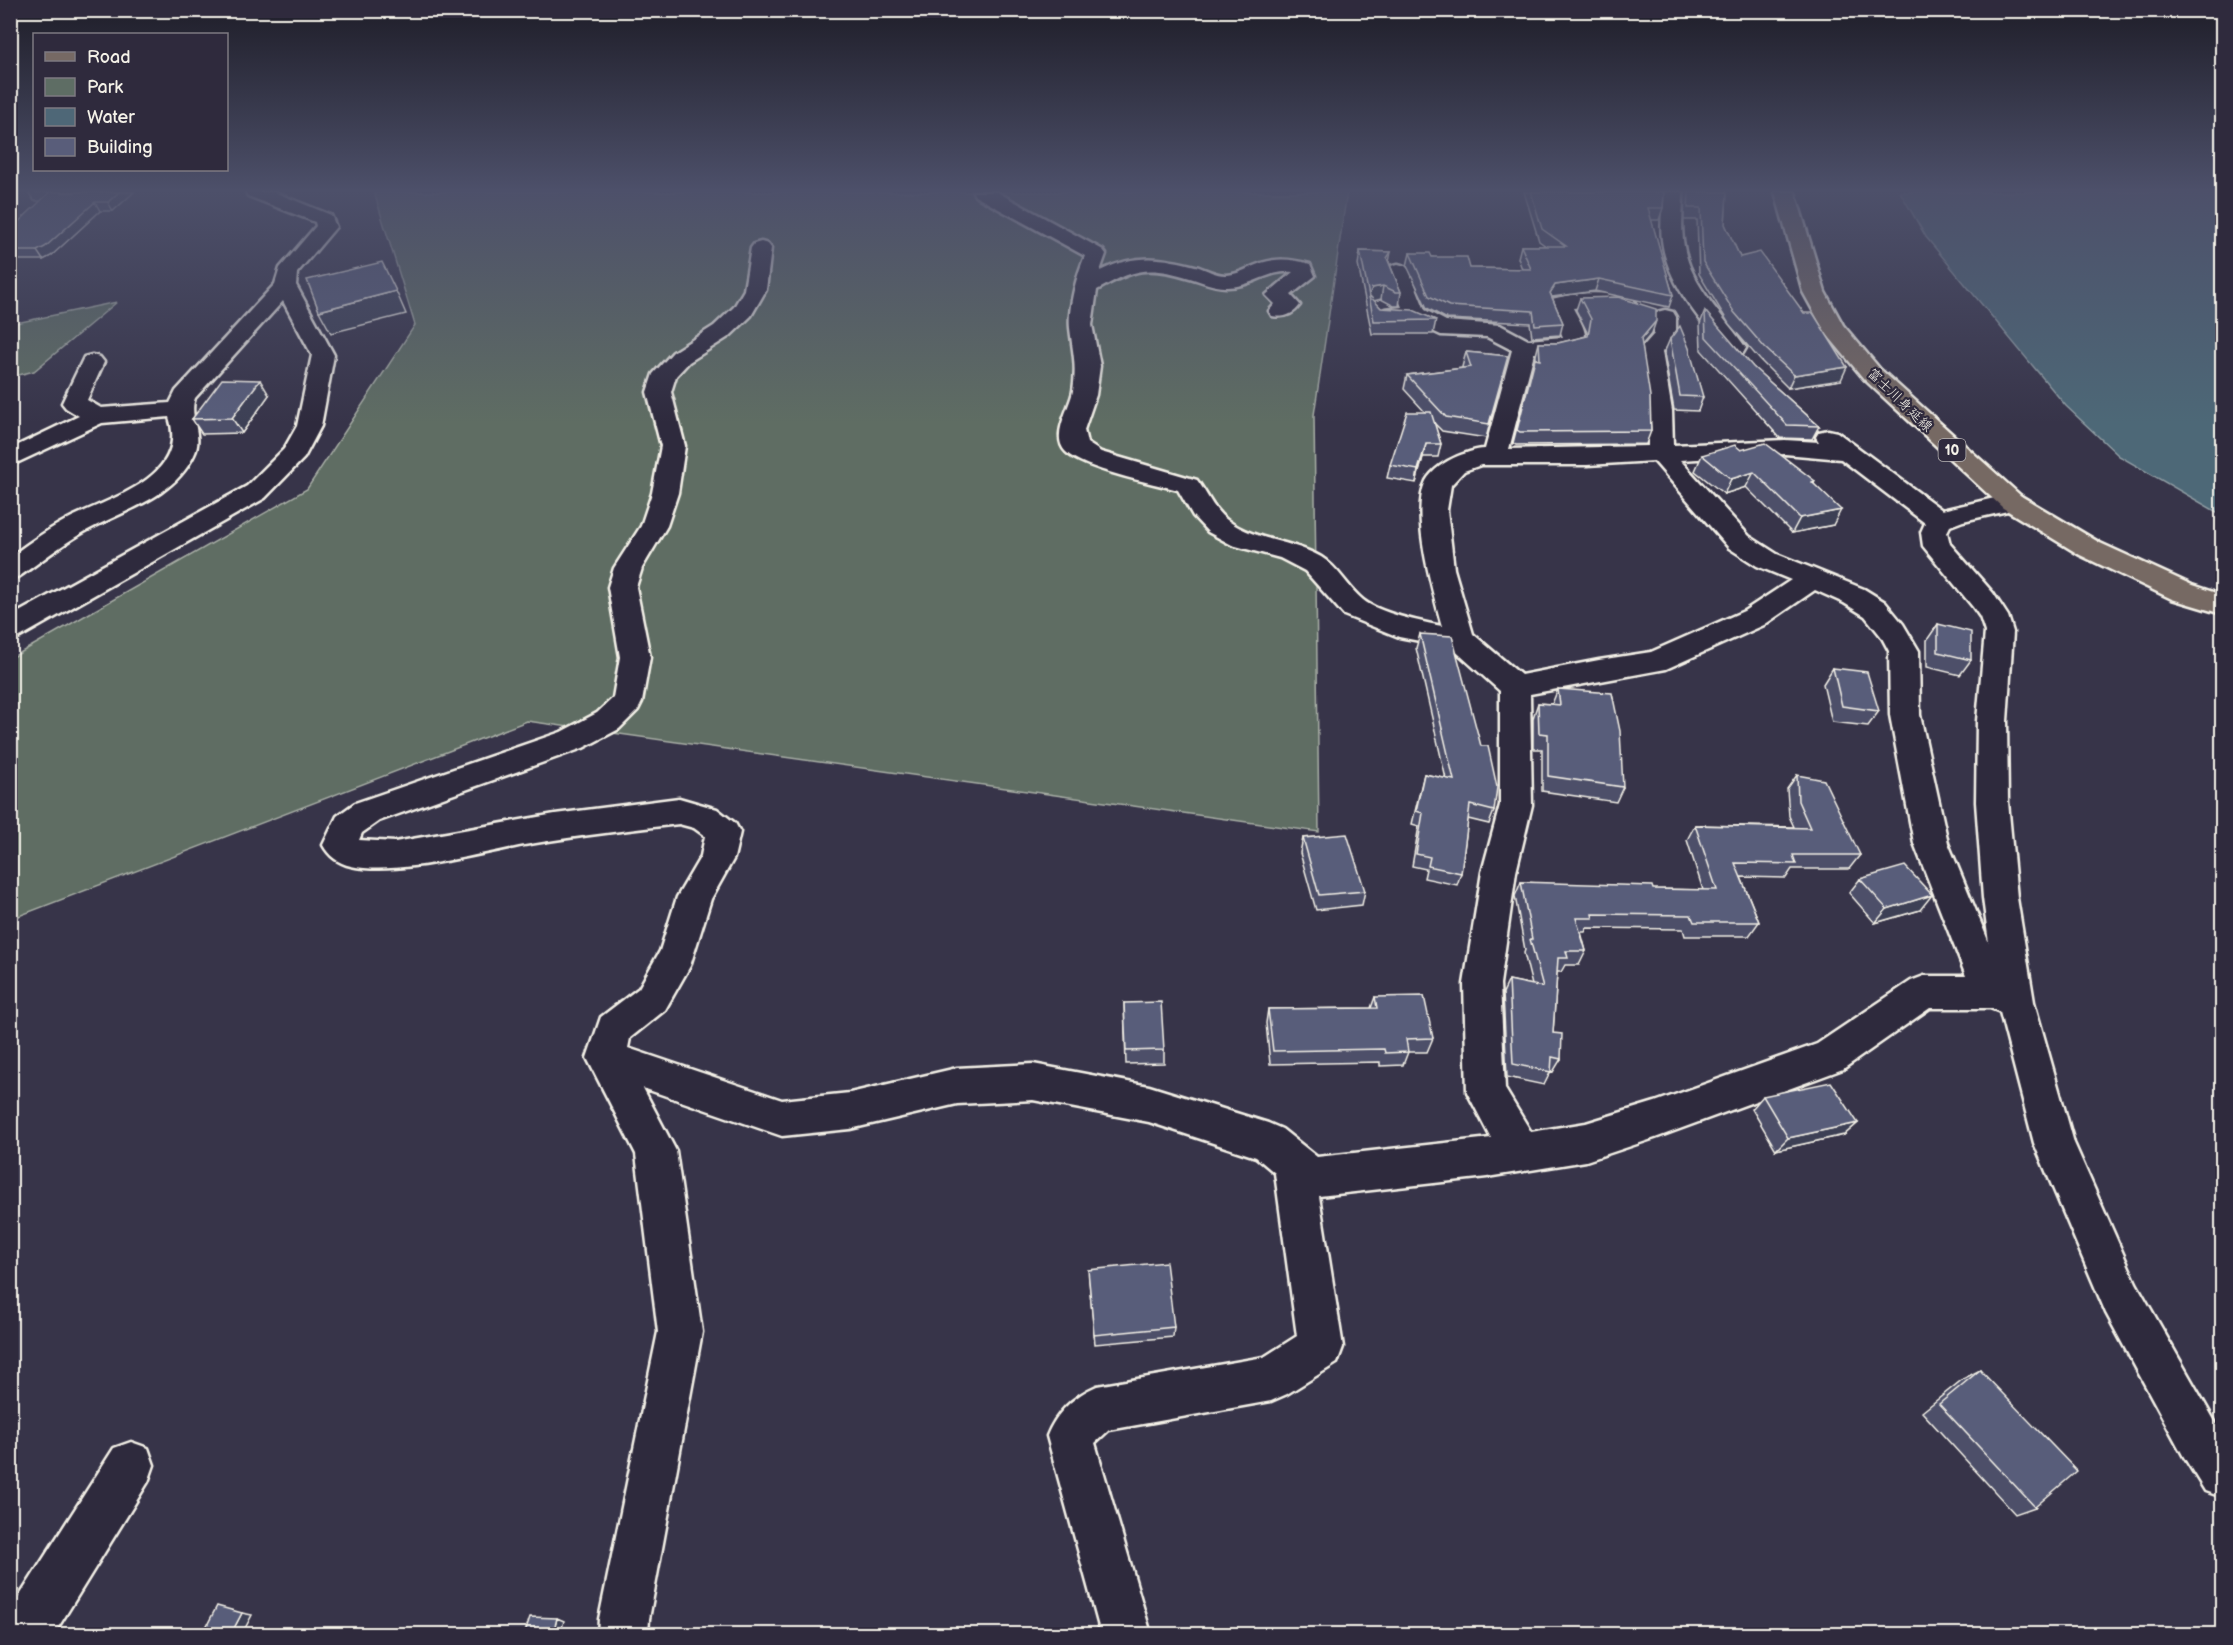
<svg xmlns="http://www.w3.org/2000/svg" width="2233" height="1645" viewBox="0 0 2233 1645" font-family="'Balsamiq Sans','Klee One',sans-serif">
<rect width="100%" height="100%" fill="#373449"/>
<filter id="ink" filterUnits="userSpaceOnUse"><feTurbulence type="fractalNoise" baseFrequency=".0167" numOctaves="2"/><feDisplacementMap in="SourceGraphic" scale="12" xChannelSelector="R" yChannelSelector="G"/><feConvolveMatrix kernelMatrix="1 2 1 2 8 2 1 2 1" color-interpolation-filters="sRGB"/></filter>
<g filter="url(#ink)">
<!-- green -->
<path fill="#5e6d64" stroke="#a9afa6" stroke-width="1.5" d="M374,192H1347L1314,415L1319,832L527,721L11,919V658L307,489L415,325Z
M117,302L34,371L11,377V324Z"/>
<!-- water -->
<path fill="#4e6777" stroke="#909ea4" stroke-width="1.5" d="M1900,192H2222V515L2119,456L2066,406L1926,237Z"/>
<g fill="none" stroke-linecap="round" stroke-linejoin="round">
<defs>
<path id="minor" d="M246,192H274L331,215L336,227L297,273L296,285L334,355L321,426L304,458L265,498L20,637L10,640V617L247,486L284,449L297,426L312,355L283,301L195,398C188,417 204,435 194,455C173,499 123,510 84,532C61,545 41,561 20,576L10,579V557C30,542 50,528 72,517C113,497 189,477 169,417L102,423L10,466V449L79,416L66,408L62,403L84,357L92,355L100,357L104,362L87,400L101,408L170,403L176,391L275,284L280,268L316,226L315,222L248,196Z
M973,192H997L1103,250L1106,254L1100,271C1136,253 1161,257 1199,267C1207,270 1216,275 1225,275C1237,275 1246,269 1256,265C1275,257 1291,259 1310,264L1315,276L1291,295L1300,305C1293,315 1284,318 1272,316L1269,311L1275,304L1266,295L1293,272C1269,269 1250,288 1226,287C1213,287 1201,281 1190,278C1148,265 1134,269 1097,290L1092,325L1100,366L1096,395L1084,430L1087,443L1101,452L1197,480C1207,493 1213,510 1227,520C1255,541 1292,540 1321,557C1338,567 1348,588 1363,600C1379,613 1421,622 1442,626C1433,592 1410,514 1426,481C1432,470 1446,461 1458,456C1467,453 1475,449 1485,449L1512,350L1487,337L1441,335L1411,321L1385,319L1382,314L1385,309L1402,307L1387,270L1391,266L1398,264L1405,266L1409,270L1425,310L1446,321L1500,325L1528,340L1563,337L1549,304L1552,299C1580,292 1605,291 1633,299L1636,304L1633,309L1625,311L1592,306L1573,308C1578,319 1591,334 1582,347L1554,353H1534L1509,449L1648,446V411L1639,351L1654,334V317L1657,312L1665,310L1673,312L1676,317V335L1662,352L1672,411L1673,445L1785,440L1819,442L1816,437L1819,432L1828,430L1837,432L1942,510L2012,494L2021,496L2025,502L2021,508L1963,521L1950,526L1947,532L1950,544L1993,593L2008,616L2013,632L2007,721L2008,802L2017,898L2034,1002L2074,1143L2136,1283L2222,1434V1497L2205,1491L2184,1457L2106,1313L2034,1143L2000,1012L1990,1008H1930L1843,1069L1655,1138L1586,1161L1487,1177L1319,1196L1343,1347L1337,1363L1287,1394L1271,1401L1109,1430L1095,1443L1151,1634H1101L1047,1436C1056,1413 1074,1396 1097,1386L1264,1357L1297,1336L1275,1173L1256,1157L1149,1122L1033,1100L957,1104L850,1129L782,1136L643,1088L676,1151L702,1332L649,1619L648,1634H598L599,1619L658,1332L636,1154L587,1058L601,1017L639,988L660,951L677,897L701,856L705,836L694,828L679,824C627,830 575,836 524,845C476,854 397,876 351,866C338,863 329,856 323,845L337,816L355,803L561,732L597,713L613,698L620,657L608,587L614,568L641,526L652,493L661,446L647,392L653,374L673,352L714,326L734,307L744,290L751,248L754,244L761,242L768,244L771,248L766,290L751,316L730,336L689,362L676,376L671,392L685,446L678,493L667,526L642,568L636,587L650,657L642,702L638,710L619,729L583,748L379,821L362,833L359,840L395,842L555,814L679,798L717,809L735,823L740,832L734,858L711,899L690,966L665,1010L630,1038L628,1048L782,1100L850,1093L957,1068L1033,1064L1149,1086L1268,1123L1282,1129L1317,1157L1491,1138L1467,1092L1464,984L1482,872L1500,805V691L1451,647L1399,637L1344,615L1305,571L1280,558L1232,545L1208,532L1193,516L1178,490C1152,483 1083,469 1066,452C1050,436 1070,408 1073,391C1077,364 1073,354 1070,328C1068,308 1077,274 1085,256L975,196ZM1785,454L1841,459L1925,523L1921,532L1923,546L1973,607L1980,617L1985,632L1977,721L1976,802L1983,898L1989,943L1948,843L1920,715L1919,651L1903,624L1885,602L1864,589L1777,554L1749,536L1680,460ZM1654,461L1729,548L1757,566L1791,580L1744,611L1651,652L1599,660L1521,675L1473,634L1454,569L1447,510L1451,485L1464,471L1481,465H1587ZM1815,590L1844,603L1865,616L1881,636L1889,651L1890,715L1914,843L1966,976H1924L1911,981L1817,1044L1655,1102L1586,1123L1531,1132L1505,1089L1500,984L1516,872L1532,805L1530,694L1666,669L1764,625Z
M1663,192H1683C1683,208 1681,224 1683,240C1688,284 1722,313 1746,348L1743,353L1735,355L1727,353C1700,320 1667,283 1662,240C1660,224 1663,208 1663,192Z
M131,1442L148,1448L154,1465L148,1482L54,1634H10V1611L114,1448Z"/>
<path id="major" d="M1775,192H1795L1825,292L1843,325L1880,369L2021,496L2100,543L2192,585L2222,595V614L2172,599L2080,555L2003,508L1864,379L1825,332L1803,292Z"/>
</defs>
<!-- minor casing -->
<use href="#minor" stroke="#f4f1e8" stroke-width="5"/>
<!-- major casing -->
<use href="#major" stroke="#f4f1e8" stroke-width="5"/>
<!-- minor -->
<use href="#minor" fill="#2f2a3d" fill-rule="evenodd"/>
<!-- major -->
<use href="#major" fill="#766964" fill-rule="evenodd"/>
</g>
<!-- wall -->
<path fill="#4d5069" stroke="#f4f1e8" stroke-width="1.5" d="M28,192H134L113,211H100L51,256L43,260H10V230L41,201H34Z
M1524,192H1664L1663,208L1659,220H1651L1673,295L1669,307L1595,291L1552,297L1563,323L1560,335L1532,337L1530,323L1447,319L1427,308L1407,266L1410,253L1432,257L1470,268L1522,269L1518,258L1521,246H1546L1539,241Z
M1685,192H1727L1725,224L1740,257L1841,380L1788,388L1760,360L1729,324L1699,274L1697,220H1684Z
M1360,251L1391,252L1389,262L1401,292L1399,306H1394L1381,299L1374,301L1381,308L1436,320L1433,334H1372L1358,265Z
M1580,298L1652,333L1642,345L1651,431L1646,444L1516,445L1513,443L1531,372L1536,359V355L1539,343H1558L1586,336L1587,332L1576,310Z
M1705,311L1753,367L1819,426L1812,439L1780,438L1701,350L1700,324Z
M1670,339L1703,397L1698,411L1674,410L1664,353Z
M1466,352L1508,356L1486,438L1442,431L1434,423L1441,444L1438,457H1423L1416,483L1387,478L1390,465L1425,412L1404,389L1407,375L1463,368L1462,367Z
M269,395L242,433L202,434L192,419Z
M1702,455L1815,481L1814,484L1833,525L1792,533L1746,487L1724,494L1695,471Z
M1938,624L1971,660L1960,675L1927,667V640Z
M1420,634L1494,811L1489,824L1468,819L1461,873L1457,885L1424,878L1426,869L1412,866L1419,826L1412,824L1424,774L1446,779L1416,648Z
M1833,668L1879,711L1868,726L1832,722L1823,684Z
M1558,689L1623,787L1616,802L1542,791V749H1533V718L1538,703L1552,704Z
M1797,775L1860,855L1849,869H1792L1786,878L1741,877L1759,922L1749,936H1685L1683,929L1587,928L1585,932H1581L1586,951L1579,965H1565L1561,972H1557L1553,1033L1561,1059L1553,1072L1551,1071L1544,1085L1507,1077L1503,993L1509,980L1532,985L1524,953L1525,950L1515,896L1521,882L1653,889L1703,890L1687,840L1695,825L1794,827L1789,816L1787,789Z
M1303,838L1365,891L1362,905L1316,910L1300,853Z
M1860,879L1920,910L1875,923L1849,893Z
M1375,997L1433,1038L1427,1052H1408L1403,1065L1380,1066V1062L1270,1064L1266,1023L1268,1009L1371,1008Z
M1124,1003L1164,1050V1063L1126,1064Z
M1763,1096L1858,1123L1844,1135L1776,1150L1752,1109Z
M1089,1280L1174,1327L1173,1337L1095,1344Z
M1980,1370L2035,1507L2015,1514L1922,1412L1963,1379Z"/>
<!-- shaded-wall -->
<path fill="#3e4155" stroke="#f4f1e8" stroke-width="1.5" d="M119,192H134L113,211L108,202Z
M95,202L100,211L51,256L43,260L37,251Z
M1599,279L1595,291L1552,297L1550,293L1555,285Z
M1383,286L1381,299L1370,302L1369,295L1372,288Z
M396,291L406,314L331,333L319,311Z
M1656,321L1652,333L1637,351L1641,339Z
M1847,367L1841,380L1788,388L1794,375Z
M260,380L269,395L242,433L232,418Z
M1426,444L1423,457L1416,483L1418,470Z
M1754,472L1746,487L1724,494L1731,479Z
M1841,510L1833,525L1792,533L1800,518Z
M1932,895L1920,910L1875,923L1887,909Z
M1858,1123L1844,1135L1776,1150L1788,1138Z
M242,1613L252,1615L242,1634L232,1632Z
M557,1618L564,1621L560,1635H553Z"/>
<!-- building -->
<path fill="#595d7a" stroke="#f4f1e8" stroke-width="1.5" d="M48,192H119L108,202H95L45,247L37,251H10V230L50,192Z
M1531,192H1664L1663,208H1648L1673,295L1599,279L1555,285L1550,293L1563,323L1535,325L1533,311L1449,306L1429,296L1410,253H1430L1432,257H1467L1470,268L1531,269L1521,246H1566L1542,229Z
M1689,192H1727L1725,224L1740,257L1760,252L1804,313H1813L1847,367L1794,375L1765,348L1734,312L1703,262L1701,208H1688Z
M1360,251L1391,252L1387,258L1401,292H1396L1383,286L1372,288L1369,295L1381,308L1413,310L1436,320L1374,321Z
M382,262L396,291L319,311L307,280Z
M1618,297L1656,309V321L1641,339L1650,396L1651,431L1520,432L1517,430L1535,359L1540,360L1539,343H1558L1588,336L1591,319L1580,298Z
M1705,311L1753,367L1819,426L1787,425L1706,337Z
M1680,326L1689,348L1703,397L1680,396L1670,339Z
M1466,352L1508,356L1489,424L1446,417L1407,375L1471,367Z
M222,379L260,380L232,418L192,419Z
M1407,412H1431L1441,444H1426L1418,470L1390,465Z
M1765,443L1815,481L1812,482L1841,510L1800,518L1754,472L1731,479L1702,455L1735,445L1741,450Z
M1938,624L1971,632V660L1938,652Z
M1420,634L1452,636L1481,746H1488L1497,787L1494,811L1470,805L1461,873L1428,866L1430,857L1416,854L1423,813L1416,811L1424,774L1454,780Z
M1833,668L1867,672L1879,711L1842,706Z
M1558,689L1612,693L1620,731L1623,787L1548,776V734L1539,733L1538,703L1560,705Z
M1797,775L1824,780L1860,855H1793L1796,864L1735,863L1759,922H1694L1691,915L1592,914L1593,918H1576L1586,951H1566L1568,958H1558L1553,1033L1562,1034L1561,1059L1552,1057L1551,1072L1513,1064L1509,980L1543,987L1530,939H1532L1521,882L1652,886L1653,889L1717,890L1695,825L1810,828L1798,801Z
M1347,834L1365,891L1319,895L1303,838Z
M1905,866L1932,895L1887,909L1860,879Z
M1424,996L1433,1038L1406,1039L1408,1052L1385,1053L1384,1049L1273,1051L1268,1009L1377,1008L1375,997Z
M1161,1002L1164,1050L1126,1051L1124,1003Z
M1831,1082L1858,1123L1788,1138L1763,1096Z
M1166,1262L1174,1327L1094,1335L1088,1270Z
M1980,1370L2077,1471L2035,1507L1939,1404Z
M217,1606L242,1613L232,1632L270,1635H202Z
M530,1617L557,1618L553,1635H524Z"/>
</g>
<!-- sky -->
<linearGradient id="sky" x2="0" y2="1"><stop stop-color="#1e1d28"/><stop offset="0.45" stop-color="#4d506a"/><stop offset="1" stop-color="#4d506a" stop-opacity="0"/></linearGradient>
<rect width="2233" height="423" fill="url(#sky)"/>
<g text-anchor="middle" dominant-baseline="central" stroke-width="4.5" stroke-linejoin="round" paint-order="stroke">
<!-- far-street labels -->
<g font-size="14" fill="#f4f1e8" stroke="#2f2a3d">
<text transform="translate(1900 400) rotate(44)">富士川身延線</text>
</g>
<!-- shield labels -->
<rect fill="#2f2a3d" stroke="#b9b5b5" stroke-width="1.5" x="1938.5" y="439" width="27" height="22" rx="4.5"/>
<g font-size="14" font-weight="bold" fill="#f4f1e8">
<text x="1952" y="450">10</text>
</g>
</g>
<!-- margin -->
<rect width="2233" height="1645" fill="none" stroke="#2f2a3d" stroke-width="36"/>
<rect x="18" y="18" width="2197" height="1609" fill="none" stroke="#f4f1e8" stroke-width="2" filter="url(#ink)"/>
<!-- legend -->
<rect x="33" y="33" width="195" height="138" fill="#2f2a3d" stroke="#7e7a81" stroke-width="1.5"/>
<rect x="45" y="52" width="30" height="9" fill="#766964" stroke="#7e7a81" stroke-width="1.5"/>
<text x="87" y="63" font-size="18" fill="#f4f1e8">Road</text>
<rect x="45" y="78" width="30" height="18" fill="#5e6d64" stroke="#7e7a81" stroke-width="1.5"/>
<text x="87" y="93" font-size="18" fill="#f4f1e8">Park</text>
<rect x="45" y="108" width="30" height="18" fill="#4e6777" stroke="#7e7a81" stroke-width="1.5"/>
<text x="87" y="123" font-size="18" fill="#f4f1e8">Water</text>
<rect x="45" y="138" width="30" height="18" fill="#595d7a" stroke="#7e7a81" stroke-width="1.5"/>
<text x="87" y="153" font-size="18" fill="#f4f1e8">Building</text>
</svg>
